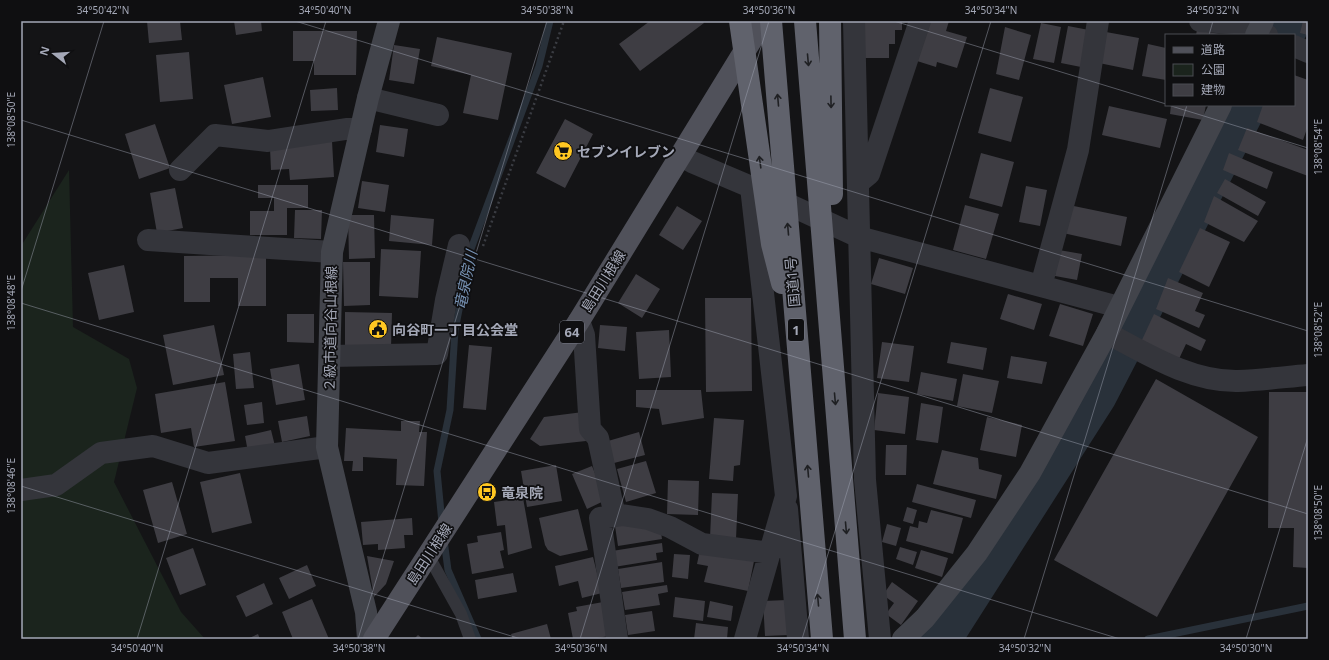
<svg xmlns="http://www.w3.org/2000/svg" width="1329" height="660" viewBox="0 0 1329 660" font-family="'Noto Sans','Noto Sans JP',sans-serif">
<rect width="100%" height="100%" fill="#141416"/>
<!-- green -->
<path fill="#1b241d" d="M69,170L73,327L129,359L137,388L114,482L181,612L205,639H21V246Z"/>
<g fill="none" stroke-linecap="round" stroke-linejoin="round">
<!-- stream -->
<path stroke="#29313a" stroke-width="7" d="M442,523L437,471L450,410L455,330L471,249L539,66L550,21
M444,540L448,570L478,639
M1148,639L1308,606"/>
<!-- river -->
<path stroke="#29313a" stroke-width="41" d="M1283,35L1291,21
M941,639L1096,396L1247,105"/>
</g>
<!-- building -->
<path fill="#3e3d43" d="M147,21H180L182,40L149,43Z
M234,21H261L262,31L236,35Z
M650,21H702L704,23L640,71L619,44Z
M864,21H902V30H895V44H889V58H864Z
M930,21H949L946,31L967,37L957,68L937,62L936,67L917,61Z
M1303,21H1308V35L1300,33Z
M1041,23L1061,27L1054,63L1033,59Z
M1068,26L1089,30L1081,67L1061,63Z
M1005,27L1031,35L1019,80L996,74Z
M1197,30L1219,34V35H1196Z
M293,31H357L356,75H314V61H293Z
M1106,32L1139,38L1133,70L1099,63Z
M437,37L512,53L498,120L463,113L471,75L431,66Z
M1148,44L1166,48V80L1142,76Z
M394,45L420,49L414,84L389,80Z
M189,52L193,99L160,102L156,55Z
M1294,75L1308,80V126L1303,140L1257,122L1263,105H1294Z
M263,77L271,117L232,124L224,85Z
M337,88L338,110L311,111L310,90Z
M990,88L1023,97L1011,142L978,133Z
M1171,105H1206L1203,120L1170,114Z
M1109,106L1167,119L1160,148L1102,135Z
M565,119L593,134L565,188L536,173Z
M155,124L170,168L139,179L125,134Z
M380,125L408,129L404,157L376,152Z
M1247,128L1308,150V176L1238,150Z
M332,141L334,177L290,180L289,169L271,170L270,148Z
M981,153L1014,162L1002,207L969,198Z
M1229,153L1273,172L1267,189L1223,170Z
M1225,179L1266,202L1258,216L1217,193Z
M362,181L389,185L385,212L358,208Z
M258,185H308V208H287V235H250V211H274V198H258Z
M1026,186L1047,190L1040,226L1019,222Z
M175,188L183,228L157,233L150,193Z
M1214,196L1258,221L1244,242L1204,222Z
M965,205L999,214L986,259L953,250Z
M1069,205L1127,217L1121,246L1063,233Z
M677,206L702,221L683,250L659,235Z
M295,210H322L321,239L294,238Z
M348,215H374L375,258L349,259Z
M391,215L434,219L432,245L389,241Z
M1200,228L1230,242L1209,287L1179,272Z
M381,249L421,251L418,298L379,296Z
M1059,250L1082,254L1077,280L1055,276Z
M266,255V306H238V278H210V302H184V256Z
M879,258L913,268L905,294L871,284Z
M343,262H370V305L344,306Z
M124,265L134,312L99,320L88,273Z
M636,274L660,289L642,318L618,303Z
M1168,278L1203,293L1195,311L1205,315L1199,328L1156,309Z
M1008,294L1042,304L1034,330L1000,319Z
M705,298H751L752,391L706,392Z
M1060,304L1093,314L1083,346L1049,336Z
M345,312L392,313L391,348L345,347Z
M287,314H314V343L287,342Z
M1154,314L1206,340L1201,351L1186,344L1179,359L1141,342Z
M214,325L224,375L173,385L163,335Z
M600,325L627,327L625,351L598,348Z
M669,330L671,377L639,379L636,332Z
M882,342L914,346L909,382L877,378Z
M951,342L987,348L983,370L947,363Z
M469,345L492,347L486,410L463,408Z
M250,352L254,388L236,389L233,354Z
M1011,356L1047,362L1042,384L1007,378Z
M299,364L305,400L276,405L270,369Z
M921,372L957,379L953,401L917,394Z
M963,374L999,381L992,413L957,406Z
M1156,379L1258,437L1157,617L1054,560Z
M225,382L235,441L194,447L191,428L161,433L155,394Z
M636,390H701L704,418L662,425L659,409L636,407Z
M1269,392H1308V568L1293,567L1294,528H1268Z
M878,393L909,397L905,434L874,430Z
M262,402L264,423L247,425L244,405Z
M921,403L943,407L938,443L916,440Z
M583,412L586,441L540,446L530,439L544,417Z
M307,416L310,436L282,442L278,421Z
M987,417L1022,425L1016,457L980,450Z
M714,418L744,420L740,465L734,466L733,481L709,479Z
M401,421H420L419,432H427L424,486L396,485L397,459L363,457V471H352L353,461H344L346,428L401,431Z
M271,430L275,446L248,452L245,436Z
M639,432L645,455L614,463L608,441Z
M886,445H907L906,475H885Z
M942,450L978,458L979,469L1002,475L996,499L933,484Z
M646,461L656,493L626,502L617,469Z
M556,465L562,501L527,507L521,471Z
M592,466L606,500L587,509L572,474Z
M240,473L252,523L212,533L200,482Z
M668,480L699,481L698,515L667,514Z
M172,482L187,534L158,543L143,490Z
M917,484L976,500L971,518L912,502Z
M712,493L738,494L736,539L710,538Z
M523,498L532,548L508,555L505,525L497,526L494,502Z
M907,507L917,510L913,524L903,521Z
M578,509L588,550L560,556L548,550L545,545L539,518Z
M931,510L963,518L953,554L906,541L910,526L918,528L919,521L927,523Z
M412,518L413,535H404L405,548L378,550V544L363,545L361,522Z
M887,524L901,528L896,546L882,542Z
M660,525L662,539L618,546L615,526Z
M501,532L504,550L500,551L504,568L472,574L467,544L478,542L477,536Z
M662,543L663,552L656,553L657,560L614,567L612,551Z
M701,545L755,556L748,591L704,582L708,566L697,564Z
M900,547L917,552L913,565L896,559Z
M193,548L206,585L180,595L166,558Z
M921,550L948,558L942,577L915,568Z
M674,554L690,555L688,579L672,577Z
M367,556L394,561L386,584L374,597Z
M593,557L602,593L582,598L578,581L559,586L555,566Z
M662,562L664,582L621,588L618,569Z
M307,565L316,586L289,599L279,578Z
M513,573L517,592L478,599L475,580Z
M892,582L918,601L901,625L886,614L894,603L883,595Z
M264,583L273,604L246,617L236,596Z
M667,585L668,592L658,594L660,605L625,610L622,592Z
M675,597L705,601L703,621L673,617Z
M312,599L329,639H293L282,612Z
M787,600L789,635L765,636L763,601Z
M710,601L733,606L731,621L707,617Z
M603,602L609,636L592,639H573L568,613L577,611L576,607Z
M652,611L655,631L628,635L625,615Z
M696,623L728,627L727,639H694Z
M547,624L551,639H513L511,634Z
M258,634L260,639H247Z
M418,635L423,639H414Z"/>
<g fill="none" stroke-linecap="round" stroke-linejoin="round">
<!-- path -->
<path stroke="#3a3c42" stroke-width="2.5" stroke-dasharray="2 3" stroke-linecap="butt" d="M483,246L564,21"/>
<!-- lane -->
<path stroke="#34353b" stroke-width="12" d="M428,555L461,614L470,639"/>
<!-- street -->
<path stroke="#34353b" stroke-width="22" d="M854,21L865,480L880,639
M1200,21L1234,23L1267,35
M1294,46L1308,52
M368,98L438,115
M680,155L692,162L751,187L859,237L1119,307
M180,170L215,135L268,141L346,129H361
M858,183L869,174L920,21
M148,240L332,252
M1041,286L1078,150L1098,21
M579,321L584,335L590,429L598,438L615,516
M1107,333C1147,354 1191,382 1238,381C1261,380 1285,377 1308,375
M330,356L437,354L446,300L459,245
M21,490L56,485L101,453L153,446L208,463L327,447
M787,509L798,639
M617,639L600,518L622,515L648,519L670,527L702,544L770,553
M745,639L786,496L751,187"/>
<!-- secondary -->
<path stroke="#42444b" stroke-width="22" d="M1256,35L1263,21
M368,639L366,612L327,447L332,252L368,98L389,21
M903,639L925,618L977,553L1030,473L1107,333L1221,105"/>
<!-- primary -->
<path stroke="#50515a" stroke-width="22" d="M374,639L579,321L763,21"/>
<!-- highway-bridge -->
<path stroke="#60626c" stroke-width="22" d="M740,21L772,244L782,283
M771,21L822,639
M805,21L855,639
M830,21L832,194"/>
</g>
<!-- one-way arrows -->
<defs><path id="oneway-shaft" d="M-6 0H5M1.5-3L5.5 0L1.5 3" fill="none" stroke-width="1.6" stroke-linecap="round" stroke-linejoin="round"/></defs>
<g stroke="#1f2023">
<use href="#oneway-shaft" transform="translate(808 60) rotate(85)"/>
<use href="#oneway-shaft" transform="translate(778 100) rotate(-95)"/>
<use href="#oneway-shaft" transform="translate(831 102) rotate(89)"/>
<use href="#oneway-shaft" transform="translate(760 162) rotate(-98)"/>
<use href="#oneway-shaft" transform="translate(788 229) rotate(-95)"/>
<use href="#oneway-shaft" transform="translate(835 399) rotate(85)"/>
<use href="#oneway-shaft" transform="translate(808 471) rotate(-95)"/>
<use href="#oneway-shaft" transform="translate(846 528) rotate(85)"/>
<use href="#oneway-shaft" transform="translate(818 600) rotate(-95)"/>
</g>
<!-- ticks -->
<path fill="none" stroke="#a4a8b7" stroke-width="1" stroke-opacity="0.45" d="M295,21L1308,331M894,21L1166,104M1209,35L1213,21M1168,105L1308,148M21,120L1308,514M21,291L104,21M21,303L1120,639M21,486L521,639M137,639L326,21M358,639L547,21M580,639L769,21M802,639L991,21M1024,639L1187,105M1246,639L1308,437"/>
<!-- icons -->
<defs>
<symbol id="supermarket-disc" viewBox="-11 -11 22 22"><circle r="9.5" fill="#ffc722" stroke="#0f0f11"/><path d="M-6-5.5h2.5l.6 2H6L4.5 2H-2.5L-4.4-4H-6ZM-1.5 3.2a1.3 1.3 0 1 0 .1 0ZM3 3.2a1.3 1.3 0 1 0 .1 0Z" fill="#111"/></symbol>
<symbol id="civic-disc" viewBox="-11 -11 22 22"><circle r="9.5" fill="#ffc722" stroke="#0f0f11"/><path d="M-.6-6.5H3V-4.5H.6V-3L4-1V1h2V6H-6V1h2V-1L-.6-3ZM-1.2 2.5V6h2.4V2.5Z" fill="#111"/></symbol>
<symbol id="bus-disc" viewBox="-11 -11 22 22"><circle r="9.5" fill="#ffc722" stroke="#0f0f11"/><path d="M-5-6H5V4H4V6H2V4H-2V6H-4V4H-5ZM-3.5-4V0h7V-4ZM-3.5 1.2v1.5H-2V1.2ZM2 1.2v1.5H3.5V1.2Z" fill="#111"/></symbol>
</defs>
<g fill-rule="evenodd">
<use href="#supermarket-disc" x="552" y="140" width="22" height="22"/>
<use href="#civic-disc" x="367" y="318" width="22" height="22"/>
<use href="#bus-disc" x="476" y="481" width="22" height="22"/>
</g>
<g text-anchor="middle" dominant-baseline="central" stroke-width="3.5" stroke-linejoin="round" paint-order="stroke">
<!-- shield labels -->
<g fill="#0f0f11" stroke="#777a85" stroke-width="1">
<rect x="788" y="319" width="16" height="22" rx="3"/>
<rect x="560" y="321" width="24" height="22" rx="3"/>
</g>
<g font-size="13" font-weight="bold" fill="#a4a8b7">
<text x="796" y="330">1</text>
<text x="572" y="332">64</text>
</g>
<!-- poi labels -->
<g font-size="14" font-weight="bold" fill="#a4a8b7" stroke="#0f0f11" text-anchor="start">
<text x="577" y="151">セブンイレブン</text>
<text x="392" y="329">向谷町一丁目公会堂</text>
<text x="501" y="492">竜泉院</text>
</g>
<!-- street labels -->
<g font-size="14" fill="#a4a8b7" stroke="#0f0f11">
<text transform="translate(603 281) rotate(-58)">島田川根線</text>
<text transform="translate(792 282) rotate(-95)">国道1号</text>
<text transform="translate(330 329) rotate(-89)">２級市道向谷山根線</text>
<text transform="translate(429 554) rotate(-57)">島田川根線</text>
</g>
<!-- water labels -->
<g font-size="15" font-style="italic" fill="#7893b5" stroke="#0f0f11">
<text transform="translate(465 280) rotate(-78)">竜泉院川</text>
</g>
</g>
<!-- border -->
<rect width="1329" height="660" fill="none" stroke="#0f0f11" stroke-width="44"/>
<!-- legend -->
<rect x="1165" y="34" width="130" height="72" fill="#0f0f11" stroke="#4b4c53"/>
<rect x="1173" y="47" width="20" height="6" fill="#50515a" stroke="#4b4c53"/>
<text x="1201" y="54" font-size="12" fill="#a4a8b7">道路</text>
<rect x="1173" y="64" width="20" height="12" fill="#1b241d" stroke="#4b4c53"/>
<text x="1201" y="74" font-size="12" fill="#a4a8b7">公園</text>
<rect x="1173" y="84" width="20" height="12" fill="#3e3d43" stroke="#4b4c53"/>
<text x="1201" y="94" font-size="12" fill="#a4a8b7">建物</text>
<!-- north arrow -->
<g transform="translate(54 54) rotate(287)" stroke="#0f0f11" stroke-width="3" paint-order="stroke">
<path d="M0-3L7 15L0 10L-7 15Z" fill="#a4a8b7"/>
<text y="-6" font-size="11" font-weight="bold" text-anchor="middle" fill="#a4a8b7">N</text>
</g>
<rect x="22" y="22" width="1285" height="616" fill="none" stroke="#a4a8b7" stroke-width="1.5"/>
<g font-size="10" text-anchor="middle" fill="#a4a8b7">
<text x="103" y="14">34°50'42"N</text>
<text x="325" y="14">34°50'40"N</text>
<text x="547" y="14">34°50'38"N</text>
<text x="769" y="14">34°50'36"N</text>
<text x="991" y="14">34°50'34"N</text>
<text x="1213" y="14">34°50'32"N</text>
<text transform="translate(11 120) rotate(-90)" y="4">138°08'50"E</text>
<text transform="translate(1318 147) rotate(-90)" y="4">138°08'54"E</text>
<text transform="translate(11 303) rotate(-90)" y="4">138°08'48"E</text>
<text transform="translate(1318 330) rotate(-90)" y="4">138°08'52"E</text>
<text transform="translate(11 486) rotate(-90)" y="4">138°08'46"E</text>
<text transform="translate(1318 513) rotate(-90)" y="4">138°08'50"E</text>
<text x="137" y="652">34°50'40"N</text>
<text x="359" y="652">34°50'38"N</text>
<text x="581" y="652">34°50'36"N</text>
<text x="803" y="652">34°50'34"N</text>
<text x="1025" y="652">34°50'32"N</text>
<text x="1246" y="652">34°50'30"N</text>
</g>
</svg>
